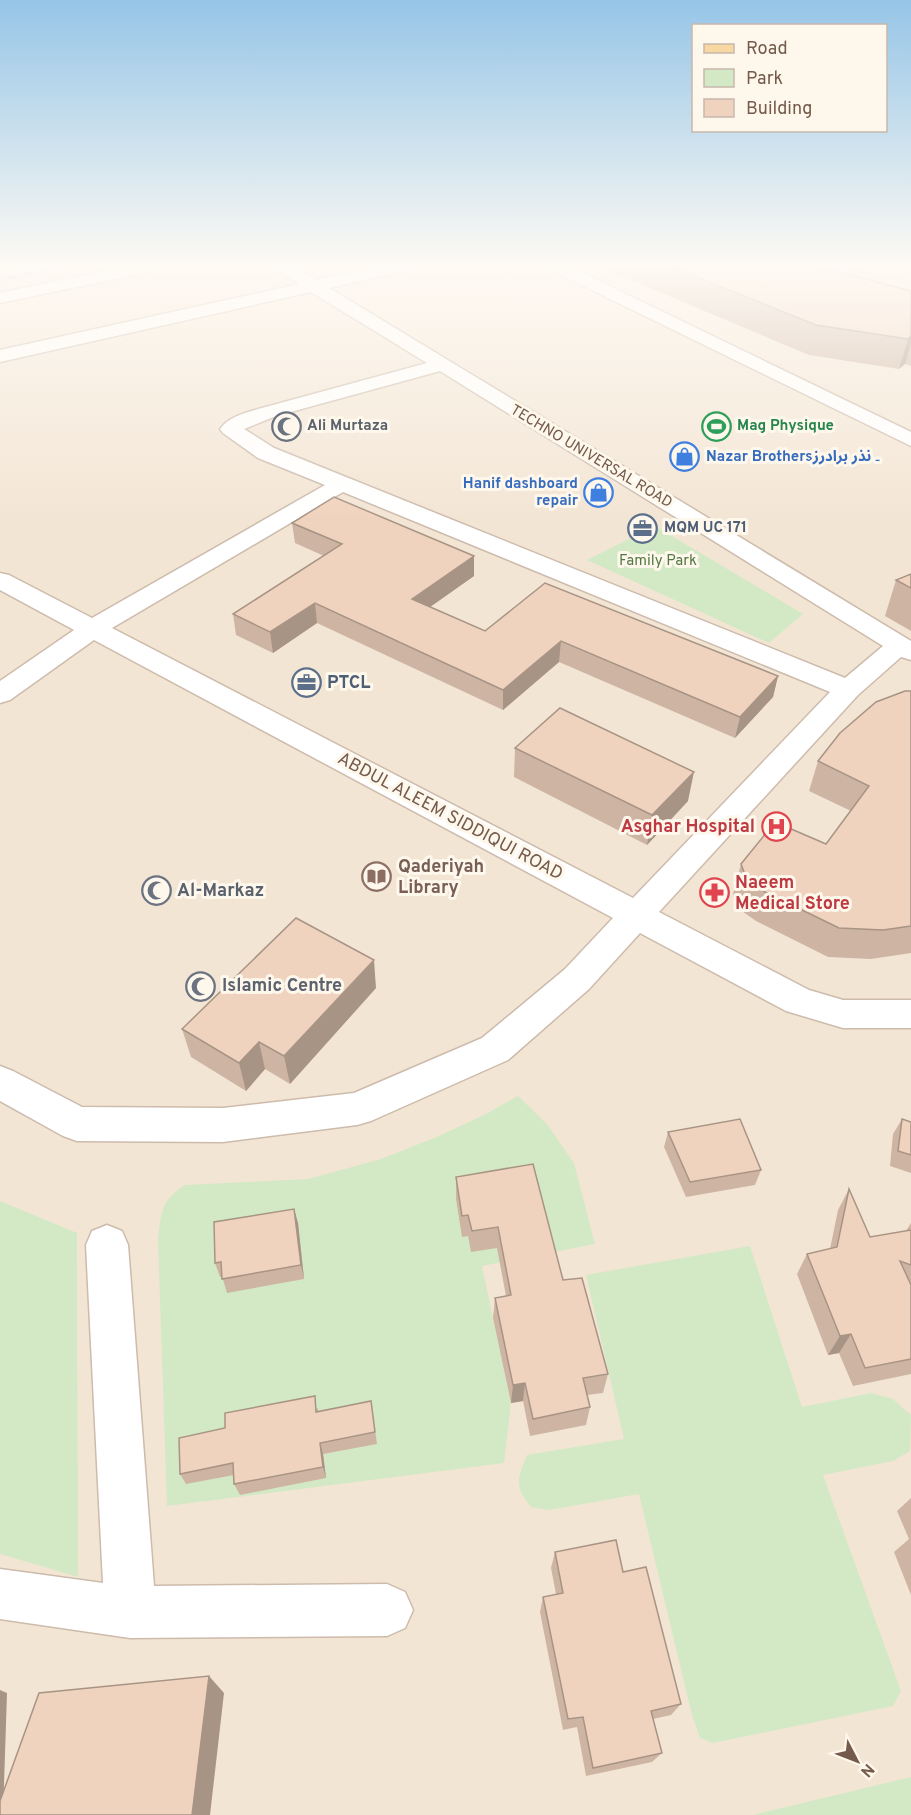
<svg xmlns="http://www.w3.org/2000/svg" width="911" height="1815" viewBox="0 0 911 1815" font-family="Overpass,'Noto Sans Arabic',sans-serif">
<rect width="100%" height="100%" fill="#fcf3e6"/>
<!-- residential -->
<path fill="#f3e5d4" d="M71,267H911V1815H0V281Z"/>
<!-- green -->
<path fill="#d3e9c5" d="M655,526L803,614L769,643L587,560Z
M518,1096L547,1124L574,1163L595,1244L482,1266L511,1403L504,1463L167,1506L158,1241C161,1215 160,1200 185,1185L308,1179L381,1159L439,1136L486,1114Z
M0,1201L77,1233L78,1577L0,1554Z
M750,1246L802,1407L871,1393L893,1399L911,1415L910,1451L893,1461L823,1475L901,1691L893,1706L713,1743L700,1738L692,1715L639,1494L549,1510L531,1507C514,1486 517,1479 527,1455L624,1439L586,1275Z
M911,1777V1815H753Z"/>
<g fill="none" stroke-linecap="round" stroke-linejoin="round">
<defs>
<path id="street" d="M125,267H156L148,272L0,303V293Z
M275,267H294L317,280L378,267H407L405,270L329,288L911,641V660L901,657L858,695L659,912L809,990L843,1000H911V1028H843L786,1011L640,933L589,989L508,1060L371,1121L357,1125L223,1142L77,1141L63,1136L0,1101V1066L13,1071L82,1107L223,1108L354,1093L482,1038L565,969L613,918L94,640L10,700L0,703V681L74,630L0,590V573L9,575L92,618L325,485L258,458L223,433L220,429C229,416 248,412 262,408L427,363L311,292L0,362V350L299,284ZM440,371L883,646L845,678L274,448L244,429L276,416ZM343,492L830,692L633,898L112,628Z
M549,267H570L911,432V446L551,270Z
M107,1225L122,1231L128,1245L154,1586L387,1584L405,1592L413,1610L405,1628L387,1636L130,1638L0,1619V1569L103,1583L86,1245L92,1231Z"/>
<path id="primary" d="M840,267H859L881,281L911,296V308L869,289Z"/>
</defs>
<!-- street casing -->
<use href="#street" stroke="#cdbbac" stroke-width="3"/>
<!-- primary casing -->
<use href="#primary" stroke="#d8d1cd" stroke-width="3"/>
<!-- street -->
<use href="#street" fill="#fff" fill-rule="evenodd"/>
<!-- primary -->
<use href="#primary" fill="#f8d8a0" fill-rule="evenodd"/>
<defs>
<path id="rail" d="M0,279L64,267"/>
</defs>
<!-- rail casing -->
<use href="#rail" stroke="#b6a4c5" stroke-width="4"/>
<!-- rail -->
<use href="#rail" stroke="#fef7ec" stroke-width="2" stroke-dasharray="8" stroke-linecap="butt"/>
</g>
<!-- wall -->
<path fill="#ceb5a3" d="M600,267H819L911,291V366L905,364L899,369L809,355Z
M292,523L474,556V576L430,607L485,631L545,583L778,676L773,697L735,738L559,662L503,710L317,623L273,653L236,635L233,614L324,556L295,543Z
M911,574V631L885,616L896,580Z
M911,691V953L871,959L828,957L756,921L739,909L733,894L741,864L826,844L851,811L809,791L818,761Z
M515,748L688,801L647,845L514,777Z
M376,988L290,1084L265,1069L246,1091L191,1057L182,1029Z
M902,1119L911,1122V1173L890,1166L893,1134Z
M668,1132L761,1170L755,1185L686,1197L664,1147Z
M456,1177L563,1280L608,1374L603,1393L587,1395L590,1407L586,1425L530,1436L523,1401L511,1403L493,1318L495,1298L506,1296L497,1248L471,1252L468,1236L462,1237L456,1199Z
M849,1189L870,1237L906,1231L911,1223V1374L853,1386L839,1353L828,1355L797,1274L807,1254L830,1249L838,1210Z
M294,1209L298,1223L304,1279L227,1293L222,1276L220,1277L215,1263Z
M371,1401L377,1444L323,1454L326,1478L240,1495L234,1484V1475L186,1484L180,1474L318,1408V1411Z
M911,1498V1595L894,1552L909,1539L897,1511Z
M555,1552L623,1572L681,1704L671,1715L653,1719L662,1753L652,1762L586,1776L577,1727L563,1730L540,1612L543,1597L556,1594L551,1568Z"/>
<!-- shaded-wall -->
<path fill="#a89485" d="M911,336V344L905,364L899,369L908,339Z
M474,556V576L413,619L412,599Z
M315,603L317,623L273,653L270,632Z
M561,641L559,662L503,710V690Z
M778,676L773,697L735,738L740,717Z
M694,772L688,801L647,845L652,815Z
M374,960L376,988L290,1084L284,1056Z
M259,1042L265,1069L246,1091L239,1063Z
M294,1209L298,1223L304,1279L301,1265Z
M851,1334L839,1353L828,1355L840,1336Z
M525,1383L523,1401L511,1403L513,1385Z
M320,1443L323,1454L326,1478L323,1467Z
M209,1676L224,1693L210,1815H192Z
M0,1690L7,1693L3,1815H0Z"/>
<!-- building -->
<path fill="#f0d3be" stroke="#a89485" stroke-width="1.5" d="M672,267H819L911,291V336L908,339L816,325Z
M334,497L474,556L412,599L485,631L545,583L778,676L740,717L561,641L503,690L315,603L270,632L233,614L342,544L292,523Z
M911,574V588L896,580Z
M905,691H911V926L883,930L839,928L765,892L747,880L741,864L775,822L826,844L869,786L818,761L840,733L876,702Z
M560,708L694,772L652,815L515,748Z
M296,918L374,960L284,1056L259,1042L239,1063L182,1029Z
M740,1119L761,1170L690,1182L668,1132Z
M902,1119L911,1122V1155L898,1151Z
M533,1164L563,1280L582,1278L608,1374L583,1378L590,1407L533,1419L525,1383L513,1385L495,1298L511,1295L498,1227L472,1231L468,1215L462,1216L456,1177Z
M849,1189L870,1237L911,1230V1265L900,1261L911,1285V1359L865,1368L851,1334L840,1336L807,1254L837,1247Z
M294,1209L301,1265L222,1279L221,1262L215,1263L214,1222Z
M315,1396L316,1412L371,1401L375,1432L320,1443L323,1467L234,1484L233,1463L180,1474L179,1438L225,1428V1413Z
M616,1540L623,1572L646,1567L681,1704L651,1711L662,1753L593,1768L583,1717L568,1719L543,1597L563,1593L555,1552Z
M209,1676L192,1815H0V1801L39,1693Z"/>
<!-- sky -->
<linearGradient id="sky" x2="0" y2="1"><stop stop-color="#96c5e7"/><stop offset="0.51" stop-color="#fefaf4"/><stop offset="1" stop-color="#fefaf4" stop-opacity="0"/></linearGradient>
<rect width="911" height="521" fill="url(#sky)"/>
<!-- icons -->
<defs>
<symbol id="mosque-ring" viewBox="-11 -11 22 22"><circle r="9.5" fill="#fef7ec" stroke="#6b7280" stroke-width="1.5"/><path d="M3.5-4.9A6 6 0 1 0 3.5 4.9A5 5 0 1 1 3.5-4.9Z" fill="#6b7280"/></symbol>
<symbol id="stadium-ring" viewBox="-11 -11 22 22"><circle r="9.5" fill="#fef7ec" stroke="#2e9e5b" stroke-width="1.5"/><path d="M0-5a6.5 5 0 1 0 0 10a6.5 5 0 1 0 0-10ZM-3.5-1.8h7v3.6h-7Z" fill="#2e9e5b"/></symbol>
<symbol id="shop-ring" viewBox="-11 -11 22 22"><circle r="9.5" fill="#fef7ec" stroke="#3f7fe0" stroke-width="1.5"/><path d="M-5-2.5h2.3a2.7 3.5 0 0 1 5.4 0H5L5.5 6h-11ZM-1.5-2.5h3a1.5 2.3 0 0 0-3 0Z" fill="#3f7fe0"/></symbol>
<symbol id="office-ring" viewBox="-11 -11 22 22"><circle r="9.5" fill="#fef7ec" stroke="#5c6f8a" stroke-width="1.5"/><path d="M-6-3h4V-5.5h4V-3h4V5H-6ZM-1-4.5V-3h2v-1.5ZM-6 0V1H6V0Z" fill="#5c6f8a"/></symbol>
<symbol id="hospital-ring" viewBox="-11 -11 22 22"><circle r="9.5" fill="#fef7ec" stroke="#e0444e" stroke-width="1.5"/><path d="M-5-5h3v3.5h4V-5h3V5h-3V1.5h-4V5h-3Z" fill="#e0444e"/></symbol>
<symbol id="library-ring" viewBox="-11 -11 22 22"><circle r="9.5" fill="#fef7ec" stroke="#8d6e63" stroke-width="1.5"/><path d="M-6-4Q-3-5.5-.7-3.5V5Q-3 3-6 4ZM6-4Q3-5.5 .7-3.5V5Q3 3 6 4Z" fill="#8d6e63"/></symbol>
<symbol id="pharmacy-ring" viewBox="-11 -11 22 22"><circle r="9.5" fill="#fef7ec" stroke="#e0444e" stroke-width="1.5"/><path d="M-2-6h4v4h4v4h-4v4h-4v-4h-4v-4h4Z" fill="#e0444e"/></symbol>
</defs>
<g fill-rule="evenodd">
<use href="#mosque-ring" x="270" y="410" width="33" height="33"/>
<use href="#stadium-ring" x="700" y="410" width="33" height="33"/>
<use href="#shop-ring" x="668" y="440" width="33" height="33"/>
<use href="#shop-ring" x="582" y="476" width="33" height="33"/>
<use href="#office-ring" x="626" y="512" width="33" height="33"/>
<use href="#office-ring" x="290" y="666" width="33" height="33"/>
<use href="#hospital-ring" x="760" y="810" width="33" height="33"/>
<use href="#library-ring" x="360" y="860" width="33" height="33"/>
<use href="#mosque-ring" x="140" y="874" width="33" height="33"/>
<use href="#pharmacy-ring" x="698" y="876" width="33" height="33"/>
<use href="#mosque-ring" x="184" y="970" width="33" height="33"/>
</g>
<g text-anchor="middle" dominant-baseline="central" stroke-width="6" stroke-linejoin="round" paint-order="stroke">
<!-- far-worship labels -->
<g font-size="15" font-weight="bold" fill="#5b616d" stroke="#fef7ec" text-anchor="start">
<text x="307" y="426">Ali Murtaza</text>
</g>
<!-- far-leisure labels -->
<g font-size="15" font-weight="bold" fill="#27864d" stroke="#fef7ec" text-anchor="start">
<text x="737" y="426">Mag Physique</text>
</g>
<!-- far-street labels -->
<g font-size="15" fill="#745a4b" stroke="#fef7ec">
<text transform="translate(591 457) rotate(31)">TECHNO UNIVERSAL ROAD</text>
</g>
<!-- far-shop labels -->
<g font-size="15" font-weight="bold" fill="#366cbe" stroke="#fef7ec" text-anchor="start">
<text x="706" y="457">Nazar Brothers۔ نذر برادرز</text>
<text x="578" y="484" text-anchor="end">Hanif dashboard<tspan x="578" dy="17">repair</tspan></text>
</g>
<!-- far-service labels -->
<g font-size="15" font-weight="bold" fill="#4e5e75" stroke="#fef7ec" text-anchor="start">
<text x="664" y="528">MQM UC 171</text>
</g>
<!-- far-park labels -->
<g font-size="15" fill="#537943" stroke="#fef7ec">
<text x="658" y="561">Family Park</text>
</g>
<!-- service labels -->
<g font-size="18" font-weight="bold" fill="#4e5e75" stroke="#fef7ec" text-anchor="start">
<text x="327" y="683">PTCL</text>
</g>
<!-- street labels -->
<g font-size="18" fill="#745a4b" stroke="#fef7ec">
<text transform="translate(450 817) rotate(28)">ABDUL ALEEM SIDDIQUI ROAD</text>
</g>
<!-- health labels -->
<g font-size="18" font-weight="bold" fill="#be3a42" stroke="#fef7ec" text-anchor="end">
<text x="755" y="827">Asghar Hospital</text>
<text x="735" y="883" text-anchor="start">Naeem<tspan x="735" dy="21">Medical Store</tspan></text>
</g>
<!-- education labels -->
<g font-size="18" font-weight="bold" fill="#785e54" stroke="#fef7ec" text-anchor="start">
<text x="398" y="867">Qaderiyah<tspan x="398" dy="21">Library</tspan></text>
</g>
<!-- worship labels -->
<g font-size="18" font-weight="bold" fill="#5b616d" stroke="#fef7ec" text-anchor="start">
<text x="177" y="891">Al-Markaz</text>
<text x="222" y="986">Islamic Centre</text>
</g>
</g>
<!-- legend -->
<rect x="692" y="24" width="195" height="108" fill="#fef7ec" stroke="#c7b8ac" stroke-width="1.5"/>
<rect x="704" y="44" width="30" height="9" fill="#f8d8a0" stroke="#c7b8ac" stroke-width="1.5"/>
<text x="746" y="54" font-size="18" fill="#745a4b">Road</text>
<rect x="704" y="69" width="30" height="18" fill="#d3e9c5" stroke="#c7b8ac" stroke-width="1.5"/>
<text x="746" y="84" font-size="18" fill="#745a4b">Park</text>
<rect x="704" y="99" width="30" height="18" fill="#f0d3be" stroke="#c7b8ac" stroke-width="1.5"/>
<text x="746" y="114" font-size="18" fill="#745a4b">Building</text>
<!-- north arrow -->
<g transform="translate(857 1761) rotate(132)" stroke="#fef7ec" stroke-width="4.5" paint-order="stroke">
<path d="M0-4.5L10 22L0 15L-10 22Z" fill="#745a4b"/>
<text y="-9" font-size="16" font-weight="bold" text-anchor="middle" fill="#745a4b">N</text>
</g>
</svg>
